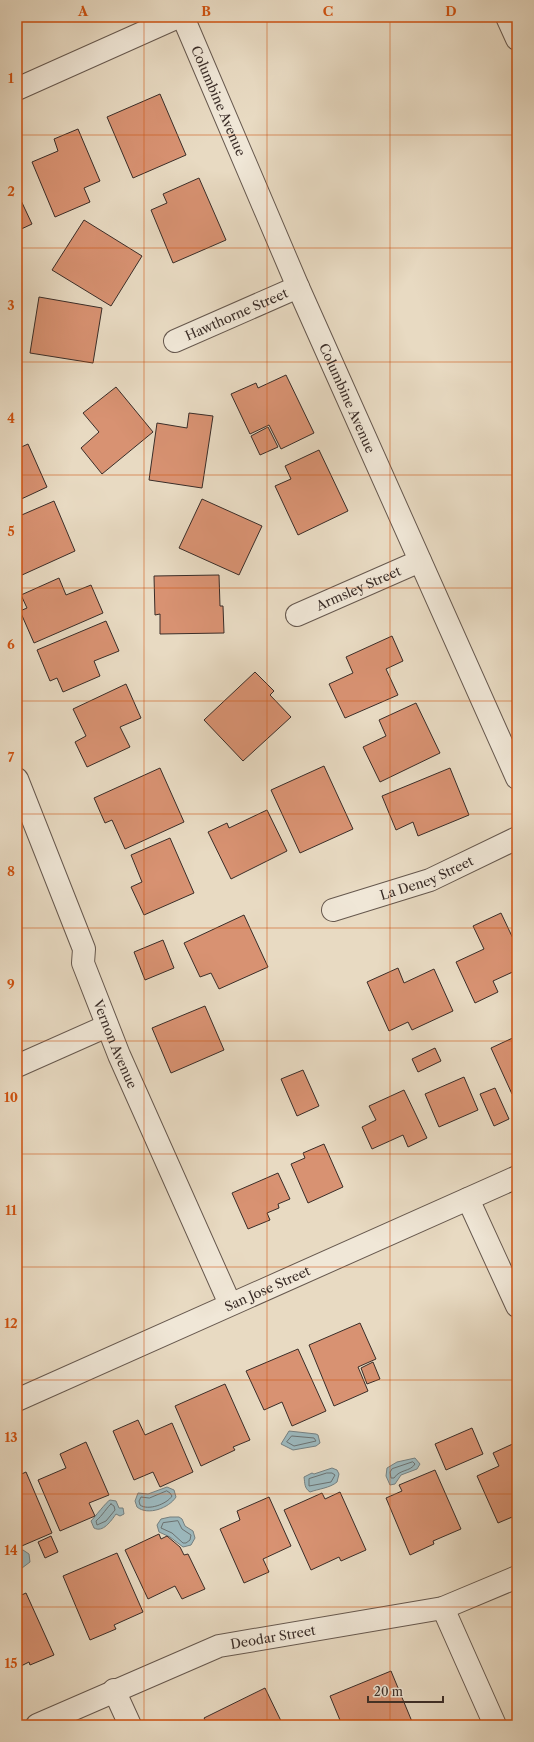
<svg xmlns="http://www.w3.org/2000/svg" width="534" height="1742" viewBox="0 0 534 1742" font-family="'Libre Caslon Text',serif">
<rect width="100%" height="100%" fill="#e8dac2"/>
<filter id="stains"><feTurbulence type="fractalNoise" baseFrequency=".005" numOctaves="4"/><feColorMatrix values="0 0 0 0 .2 0 0 0 0 .09 0 0 0 0 .02 0 0 0 .5 -.17"/></filter>
<radialGradient id="worn" r=".72"><stop offset=".6" stop-color="#630" stop-opacity="0"/><stop offset="1" stop-color="#630" stop-opacity=".3"/></radialGradient>
<!-- water -->
<path fill="#9cb8bd" stroke="#758081" d="M289,1431L316,1434L318,1435L320,1443L316,1446L293,1450L281,1444Z
M415,1458L420,1464L417,1469L401,1475L395,1484L390,1485L386,1476L387,1468L397,1462Z
M332,1468L337,1470L339,1474L337,1482C330,1488 318,1489 310,1492C304,1488 305,1483 304,1477L312,1473L314,1474Z
M167,1487L174,1490L176,1497C169,1508 148,1516 137,1507L135,1501L138,1493L148,1494Z
M110,1500L116,1501L119,1508H123L124,1514L120,1516L116,1514C111,1521 103,1533 94,1528L91,1521C94,1518 107,1501 110,1500Z
M170,1517H179L182,1519L185,1526L193,1531L195,1538L191,1545L183,1547L170,1537L159,1532L157,1525L161,1519Z
M17,1550H23L29,1554L30,1562L22,1568H17Z"/>
<g fill="none" stroke-linecap="round" stroke-linejoin="round">
<!-- shore -->
<path stroke="#6b7272" stroke-width="1" d="M292,1436L314,1438L316,1441L294,1446L287,1442Z
M413,1462L415,1464C410,1472 400,1469 394,1478H391L390,1472L392,1469Z
M327,1473H332L335,1475L331,1482L309,1486V1479Z
M167,1491L170,1493L172,1496C167,1504 148,1511 140,1505L139,1501L141,1497L149,1498Z
M111,1504L114,1506L115,1510L106,1521L97,1525L96,1521C102,1516 108,1506 111,1504Z
M178,1521L182,1529L191,1535L190,1540L186,1543H183L172,1533L161,1528L163,1523Z"/>
</g>
<!-- building -->
<path fill="#d89272" stroke="#3a2d28" d="M160,94L186,155L133,178L107,117Z
M78,129L100,181L84,188L90,202L55,217L32,162L58,151L54,139Z
M199,178L226,240L173,263L151,210L167,203L163,194Z
M17,192L32,224L17,231Z
M84,220L142,256L111,306L52,270Z
M39,297L102,308L93,363L30,353Z
M286,375L314,433L281,449L269,425L250,434L231,394L256,383L258,388Z
M116,387L153,432L102,474L81,448L99,432L83,413Z
M189,413L213,416L202,488L149,480L157,423L187,428Z
M268,427L278,447L260,455L251,436Z
M28,444L47,487L17,501V449Z
M319,450L348,511L298,535L275,486L291,479L285,466Z
M202,499L262,526L239,575L179,548Z
M54,501L75,551L22,575L17,563V517Z
M219,575L220,606H223L224,633L160,634V614L155,615L154,576Z
M59,578L66,595L91,585L103,613L34,643L20,611L27,608L21,595Z
M106,621L119,651L94,661L100,676L63,692L57,678L50,681L37,650Z
M392,636L403,661L386,669L398,695L345,718L329,684L353,673L346,657Z
M255,672L274,691L270,695L291,717L243,761L204,720Z
M126,684L141,718L120,727L130,747L87,767L75,742L86,736L73,709Z
M416,703L440,753L380,782L363,747L386,736L379,720Z
M324,766L353,829L300,853L271,790Z
M160,768L184,822L125,849L112,820L105,823L94,798Z
M450,768L469,815L418,836L413,822L396,830L382,796Z
M267,810L287,851L231,879L208,832L227,823L229,828Z
M170,838L194,893L144,915L131,887L142,882L131,855Z
M501,913L517,947V970L493,981L498,992L475,1003L456,962L484,949L473,926Z
M244,915L268,967L219,989L211,973L200,977L184,943Z
M163,940L174,968L145,980L134,952Z
M398,968L404,983L434,969L453,1011L412,1030L408,1022L389,1031L367,982Z
M205,1006L224,1050L171,1073L152,1028Z
M517,1036V1092L512,1094L491,1048Z
M435,1048L441,1061L418,1072L412,1059Z
M303,1070L319,1106L297,1116L281,1079Z
M464,1077L478,1110L439,1127L425,1094Z
M495,1088L509,1119L494,1126L480,1094Z
M404,1090L427,1138L408,1147L403,1135L372,1149L362,1127L376,1120L369,1106Z
M324,1144L343,1187L308,1203L291,1164L305,1158L303,1153Z
M278,1173L290,1199L278,1204L279,1208L267,1213L270,1220L248,1229L232,1193Z
M360,1323L376,1359L358,1367L368,1391L334,1406L309,1345Z
M298,1349L326,1411L292,1426L282,1402L264,1410L246,1371Z
M373,1362L380,1379L367,1384L361,1368Z
M225,1384L250,1440L233,1447L235,1450L201,1466L175,1406Z
M138,1420L145,1435L172,1423L193,1472L160,1487L153,1472L134,1480L113,1431Z
M472,1428L483,1454L446,1470L435,1444Z
M86,1442L109,1495L89,1503L95,1516L60,1531L38,1480L66,1468L60,1454Z
M517,1442V1515L498,1523L477,1476L499,1466L493,1453Z
M435,1470L461,1529L433,1541L434,1544L410,1555L386,1498L402,1491L399,1485Z
M26,1472L52,1533L17,1548V1476Z
M340,1492L366,1550L341,1561L339,1557L311,1570L284,1510L322,1493L325,1499Z
M269,1497L291,1546L263,1559L269,1572L244,1583L220,1529L240,1520L237,1511Z
M159,1534L161,1539L167,1536L180,1547L184,1555L188,1554L205,1589L182,1599L175,1586L148,1599L125,1550Z
M51,1536L58,1552L45,1558L38,1542Z
M117,1553L143,1612L114,1625L116,1629L90,1640L63,1576Z
M26,1593L54,1655L30,1665L29,1662L17,1668V1597Z
M391,1671L413,1724L342,1725L330,1696Z
M265,1688L282,1723L279,1725H208L204,1718Z"/>
<g fill="none" stroke-linecap="round" stroke-linejoin="round">
<defs>
<g id="minor">
<path id="s1" d="M183,17L298,287L517,778"/>
<path d="M507,17L517,39"/>
<path d="M17,89L178,17"/>
<path id="s2" d="M175,341L298,287"/>
<path id="s3" d="M297,615L420,561"/>
<path id="s4" d="M17,779L84,949L83,963L119,1055L230,1304"/>
<path id="s5" d="M333,910L430,880L517,838"/>
<path d="M17,1066L107,1026"/>
<path d="M468,1199L517,1306"/>
<path id="s6" d="M17,1400L517,1177"/>
<path d="M443,1608L495,1725"/>
<path d="M114,1690L130,1725"/>
<path id="s7" d="M37,1725L219,1646L443,1608L517,1577"/>
</g>
</defs>
<!-- minor casing -->
<use href="#minor" stroke="#66584e" stroke-width="24"/>
<!-- minor -->
<use href="#minor" stroke="#f0e7d7" stroke-width="22"/>
</g>
<!-- grid -->
<path fill="none" stroke="#ce5210" stroke-width="1" stroke-opacity="0.55" d="M144,17V1725M267,17V1725M390,17V1725M17,135H517M17,248H517M17,362H517M17,475H517M17,588H517M17,701H517M17,814H517M17,928H517M17,1041H517M17,1154H517M17,1267H517M17,1380H517M17,1494H517M17,1607H517"/>
<g text-anchor="middle" dominant-baseline="central" stroke-width="3" stroke-linejoin="round" paint-order="stroke">
<!-- street labels -->
<g font-size="13" fill="#3a2d28" stroke="#f0e7d7">
<text stroke="none"><textPath href="#s1" startOffset="91">Columbine Avenue</textPath></text>
<text stroke="none"><textPath href="#s2" startOffset="67">Hawthorne Street</textPath></text>
<text stroke="none"><textPath href="#s1" startOffset="415">Columbine Avenue</textPath></text>
<text stroke="none"><textPath href="#s3" startOffset="67">Armsley Street</textPath></text>
<text stroke="none"><textPath href="#s5" startOffset="99">La Deney Street</textPath></text>
<text stroke="none"><textPath href="#s4" startOffset="284">Vernon Avenue</textPath></text>
<text stroke="none"><textPath href="#s6" startOffset="274">San Jose Street</textPath></text>
<text stroke="none"><textPath href="#s7" startOffset="253">Deodar Street</textPath></text>
</g>
</g>
<!-- margin -->
<rect width="534" height="1742" fill="none" stroke="#e8dac2" stroke-width="44"/>
<!-- scale -->
<path d="M368 1696v6h75v-6" fill="none" stroke="#3a2d28" stroke-width="2"/>
<text x="374" y="1696" font-size="12" fill="#3a2d28" stroke="#f0e7d7" stroke-width="3" paint-order="stroke">20 m</text>
<rect x="22" y="22" width="490" height="1698" fill="none" stroke="#ce5210" stroke-width="1.5"/>
<g font-size="13" text-anchor="middle" font-weight="bold" fill="#ce5210">
<text x="83" y="16">A</text>
<text x="206" y="16">B</text>
<text x="328" y="16">C</text>
<text x="451" y="16">D</text>
<text x="11" y="83">1</text>
<text x="11" y="196">2</text>
<text x="11" y="310">3</text>
<text x="11" y="423">4</text>
<text x="11" y="536">5</text>
<text x="11" y="649">6</text>
<text x="11" y="762">7</text>
<text x="11" y="876">8</text>
<text x="11" y="989">9</text>
<text x="11" y="1102">10</text>
<text x="11" y="1215">11</text>
<text x="11" y="1328">12</text>
<text x="11" y="1442">13</text>
<text x="11" y="1555">14</text>
<text x="11" y="1668">15</text>
</g>
<rect width="100%" height="100%" filter="url(#stains)"/>
<rect width="100%" height="100%" fill="url(#worn)"/>
</svg>
